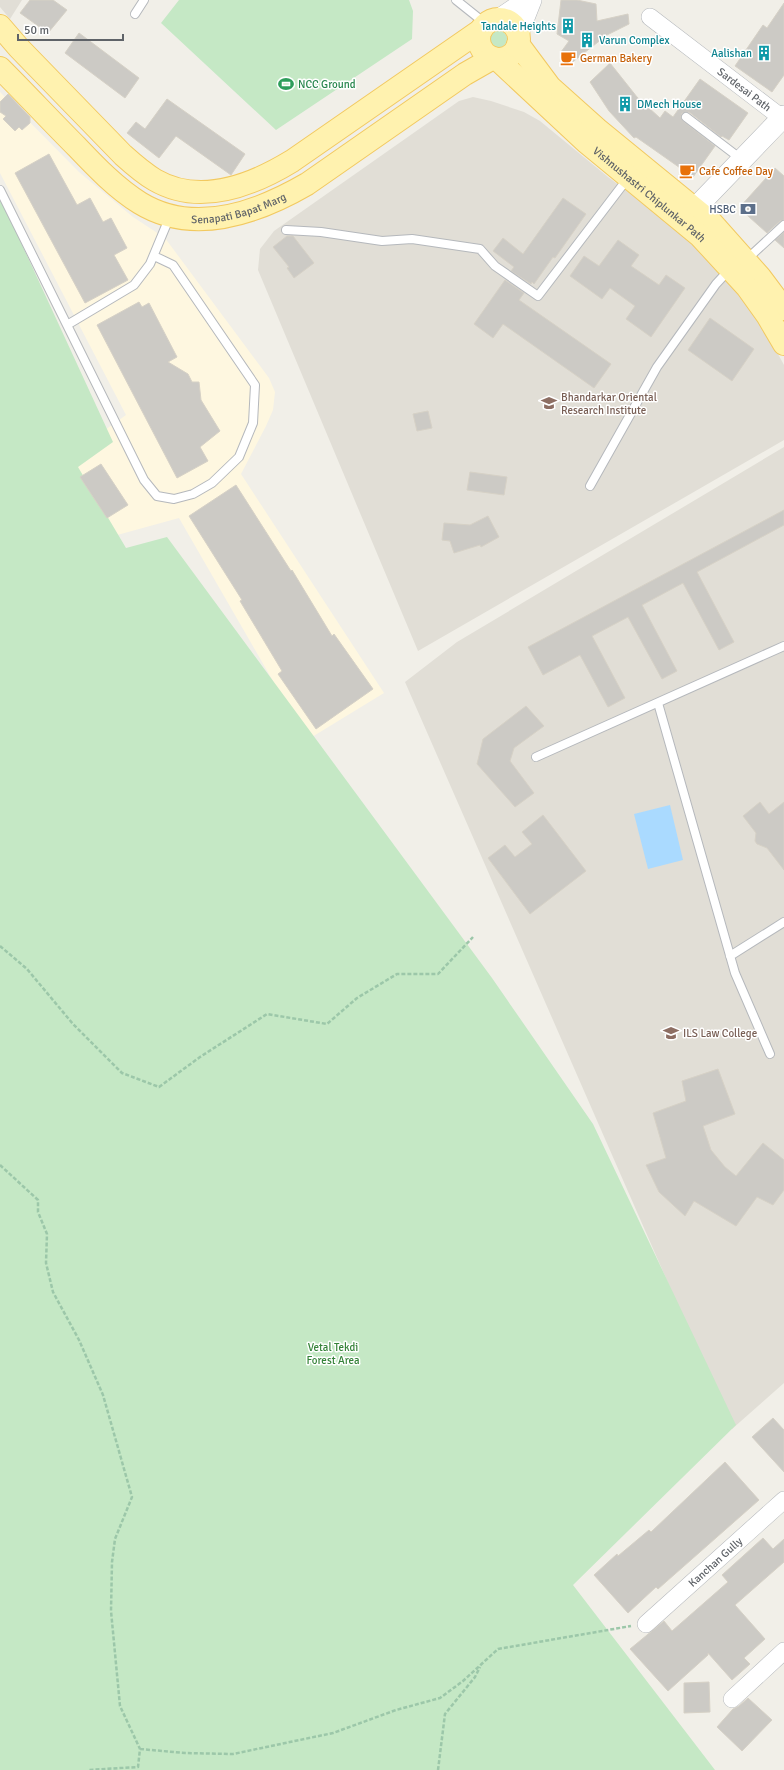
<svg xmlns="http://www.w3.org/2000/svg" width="784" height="1770" viewBox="0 0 784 1770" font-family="Signika,sans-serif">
<rect width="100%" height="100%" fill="#f1efe8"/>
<!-- commercial -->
<path fill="#fef7e0" d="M0,92L79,172L133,217L165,238L269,378L275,392L273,410L266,426L241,474L384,693L307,740L179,518L110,537L63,460L126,415L0,173Z"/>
<!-- education -->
<path fill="#e1ded6" d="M0,0H22L10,19L0,7Z
M473,97L491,101L524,112L540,121L608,177L685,234L756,314L784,365V440L418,651L258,270L260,249L274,231L459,101Z
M784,447V1383L732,1429L405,682L457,642Z"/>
<!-- green -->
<path fill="#c5e8c5" d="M179,0H409L413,11L412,39L276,130L161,23Z
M489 39a9 9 0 1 1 18 0a9 9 0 1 1-18 0Z
M0,197L113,442L78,467L126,548L167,537L492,978L593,1124L736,1425L573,1585L715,1770H0Z"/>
<!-- water -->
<path fill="#aadaff" d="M670,805L683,860L648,869L634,814Z"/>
<!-- building -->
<path fill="#cccac5" stroke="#d6d1c6" d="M30,0H53L67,10L48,33L20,13Z
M561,0H577L596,4L597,21L628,14L629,24L607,35L570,64L561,52L569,41L557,34Z
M784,3V75L772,92L735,66L763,25L767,28Z
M79,33L139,78L125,98L65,53Z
M610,63L637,97L660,118L665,111L673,117L700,79L748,113L729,140L722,136L721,137L689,112L682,113L681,117L683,121L715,146L693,177L636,137L634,138L609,111L590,82Z
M8,94L30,117V123L22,130L19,127L15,131L3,119L6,116L0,112V102Z
M167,99L245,154L231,175L176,136L159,158L127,133L136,122L145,129Z
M49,154L77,205L90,198L103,222L111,218L127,248L114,255L128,280L85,303L15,173Z
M775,168L784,176V220L780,221L767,233L739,208Z
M563,198L586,214L555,258L553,257L534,284L532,282L531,284L511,271L514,267L493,251L503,238L523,254Z
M784,232V248L775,240Z
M287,236H293L314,263L294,278L287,268L289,267L273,247Z
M618,240L639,255L631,266L659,285L666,275L685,288L651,337L626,319L635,306L610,288L602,299L570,276L584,256L599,266Z
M505,280L524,293L519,300L611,364L594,388L503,324L493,338L474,324Z
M139,302L142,307L149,303L177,357L168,362L188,374L192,382H199L201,400L220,431L200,447L208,461L177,478L97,325Z
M710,318L754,349L732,381L688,350Z
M428,411L432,428L417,431L413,414Z
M101,464L128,505L107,518L80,477Z
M470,472L507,477L504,495L467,490Z
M236,485L291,571L292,570L332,636L334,634L373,689L316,729L278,674L282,671L240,601L242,600L189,516Z
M784,510V525L697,572L734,642L719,650L683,583L642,605L677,671L662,679L628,617L592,636L625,698L608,707L580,655L543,675L528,647Z
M488,516L499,537L481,547L480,545L454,553L450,541L442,540L444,523L470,525Z
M526,706L544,726L514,748L510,761L534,793L515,807L477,764L483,739Z
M760,802L769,814L784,802V870L767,848L757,844L755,841L756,833L743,816Z
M543,815L586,871L530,914L488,858L505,845L515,857L532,844L522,832Z
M718,1069L735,1114L703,1126L711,1150L725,1167L736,1176L763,1143L784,1160V1190L773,1205L757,1197L736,1226L694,1201L685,1216L659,1192L646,1165L666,1158L653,1113L686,1101L682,1081Z
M773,1418L784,1430V1472L752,1437Z
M725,1462L759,1500L658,1589L656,1587L628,1613L594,1575L617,1554L618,1556L649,1530L651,1532Z
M763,1538L773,1549L784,1539V1562L735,1605L765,1639L744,1658L750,1664L732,1680L708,1653V1655L668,1691L630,1649L664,1621L672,1631L728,1582L722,1575Z
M709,1682L710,1712L684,1713V1683Z
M748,1698L772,1720L742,1751L717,1727L733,1709L739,1706Z"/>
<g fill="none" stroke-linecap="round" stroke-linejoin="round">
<defs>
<path id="service" d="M456,0L486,24
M135,14L144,0
M686,117L741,159
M0,190L67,325L134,285L150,264L170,216
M286,230L321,232L382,241L412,239L480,249L495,266L538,296L628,178
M746,260L784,225
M67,325L144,480L157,496L174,499L193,494L212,483L239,457L253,423L255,385L173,265L154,256
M590,486L657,367L716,284L729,270
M658,703L735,973L770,1054
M536,757L784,646
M730,956L784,922"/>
<g id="minor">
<path id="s1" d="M650,17L782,118"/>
<path id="s2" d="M646,1624L784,1500"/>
<path d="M732,1699L784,1651"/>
</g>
<path id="tertiary" d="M500,19L528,0
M518,33L531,0
M683,221L784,116"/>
<g id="primary">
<circle cx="499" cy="39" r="20"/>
<path d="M0,26L19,48L123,155C133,164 143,173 155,180C200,206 251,186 292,161L481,30"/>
<path d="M518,44L550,87L597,129L712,223L760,277L784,309"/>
<path id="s3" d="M497,59L586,142L700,236L747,287L767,315L784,344"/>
<path id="s4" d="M0,68C26,94 51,121 77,147C96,167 116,188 140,203C194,236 257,213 307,184L465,74L493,58"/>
</g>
</defs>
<!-- service casing -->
<use href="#service" stroke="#b5b8bc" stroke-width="10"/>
<!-- minor casing -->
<use href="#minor" stroke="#b5b8bc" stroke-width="18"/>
<!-- tertiary casing -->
<use href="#tertiary" stroke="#b5b8bc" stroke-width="22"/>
<!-- primary casing -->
<use href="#primary" stroke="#f2c960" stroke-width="24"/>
<!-- path -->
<path stroke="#9cc7a9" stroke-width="2.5" stroke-dasharray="4 2" stroke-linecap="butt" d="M0,946L27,969L73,1024L122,1073L159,1087L200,1057L267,1014L327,1024L357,998L397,974H438L473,937
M0,1165L38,1200V1212L47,1234L46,1263L53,1292L79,1340L103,1395L132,1497L115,1539L112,1562L111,1611L120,1706L140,1749L138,1767L88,1770
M140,1749L185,1753L233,1754L333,1733L396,1710L440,1698L463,1681L498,1649L631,1626
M438,1770L445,1714L475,1677L480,1667"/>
<!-- service -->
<use href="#service" stroke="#fff" stroke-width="8"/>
<!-- minor -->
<use href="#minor" stroke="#fff" stroke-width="17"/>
<!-- tertiary -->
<use href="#tertiary" stroke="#fff" stroke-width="21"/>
<!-- primary -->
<use href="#primary" stroke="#fff2af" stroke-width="22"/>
</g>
<!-- icons -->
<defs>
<symbol id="building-bare" viewBox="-9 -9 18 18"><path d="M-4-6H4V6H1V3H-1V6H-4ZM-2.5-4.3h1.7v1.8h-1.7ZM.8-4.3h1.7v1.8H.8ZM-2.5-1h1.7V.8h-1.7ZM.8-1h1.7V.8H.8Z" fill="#0f9aa8" stroke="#fff" stroke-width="2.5" paint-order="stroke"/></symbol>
<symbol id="cafe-bare" viewBox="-9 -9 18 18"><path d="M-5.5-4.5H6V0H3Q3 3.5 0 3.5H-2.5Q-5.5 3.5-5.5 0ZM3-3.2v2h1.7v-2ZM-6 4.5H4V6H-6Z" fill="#e8710a" stroke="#fff" stroke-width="2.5" paint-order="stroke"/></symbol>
<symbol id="stadium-bare" viewBox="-9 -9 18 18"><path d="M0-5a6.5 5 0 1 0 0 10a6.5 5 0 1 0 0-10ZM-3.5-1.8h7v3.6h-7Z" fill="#2e9e5b" stroke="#fff" stroke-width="2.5" paint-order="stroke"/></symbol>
<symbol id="bank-bare" viewBox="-9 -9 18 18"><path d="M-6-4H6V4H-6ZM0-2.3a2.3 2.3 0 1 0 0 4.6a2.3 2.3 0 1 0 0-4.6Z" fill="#5c6f8a" stroke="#fff" stroke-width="2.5" paint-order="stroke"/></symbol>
<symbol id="university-bare" viewBox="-9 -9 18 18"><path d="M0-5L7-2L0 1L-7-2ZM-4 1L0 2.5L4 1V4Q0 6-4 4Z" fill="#8d6e63" stroke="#fff" stroke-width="2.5" paint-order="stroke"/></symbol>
</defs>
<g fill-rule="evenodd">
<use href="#building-bare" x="557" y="15" width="22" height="22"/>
<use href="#building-bare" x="576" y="29" width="22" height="22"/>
<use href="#building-bare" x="753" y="42" width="22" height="22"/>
<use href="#cafe-bare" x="557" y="47" width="22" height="22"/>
<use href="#stadium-bare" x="275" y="73" width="22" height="22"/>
<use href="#building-bare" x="614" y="93" width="22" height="22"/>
<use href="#cafe-bare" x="676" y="160" width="22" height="22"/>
<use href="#bank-bare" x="737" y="198" width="22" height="22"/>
<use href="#university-bare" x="538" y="392" width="22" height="22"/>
<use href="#university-bare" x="660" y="1022" width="22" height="22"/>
</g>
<g text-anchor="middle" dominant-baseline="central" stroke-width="3" stroke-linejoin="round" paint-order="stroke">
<!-- culture labels -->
<g font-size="11" fill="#0d838f" stroke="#fff" text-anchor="end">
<text x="556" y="26">Tandale Heights</text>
<text x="599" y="40" text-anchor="start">Varun Complex</text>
<text x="752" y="53">Aalishan</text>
<text x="637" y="104" text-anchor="start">DMech House</text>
</g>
<!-- food labels -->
<g font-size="11" fill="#c56008" stroke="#fff" text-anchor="start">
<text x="580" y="58">German Bakery</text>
<text x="699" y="171">Cafe Coffee Day</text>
</g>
<!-- leisure labels -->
<g font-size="11" fill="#27864d" stroke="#fff" text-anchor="start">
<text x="298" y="84">NCC Ground</text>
</g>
<!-- street labels -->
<g font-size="11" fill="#5f6368" stroke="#fff">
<text stroke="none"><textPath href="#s1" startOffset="119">Sardesai Path</textPath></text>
<text stroke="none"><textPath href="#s3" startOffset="204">Vishnushastri Chiplunkar Path</textPath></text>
<text stroke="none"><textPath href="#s4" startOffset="298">Senapati Bapat Marg</textPath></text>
<text stroke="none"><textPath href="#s2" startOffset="93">Kanchan Gully</textPath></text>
</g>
<!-- service labels -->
<g font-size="11" fill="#4e5e75" stroke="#fff" text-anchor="end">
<text x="736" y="209">HSBC</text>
</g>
<!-- education labels -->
<g font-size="11" fill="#785e54" stroke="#fff" text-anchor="start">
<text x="561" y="397">Bhandarkar Oriental<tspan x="561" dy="13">Research Institute</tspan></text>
<text x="683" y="1033">ILS Law College</text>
</g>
<!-- park labels -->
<g font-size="11" fill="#348238" stroke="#fff">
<text x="333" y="1347">Vetal Tekdi<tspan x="333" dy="13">Forest Area</tspan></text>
</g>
</g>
<!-- scale -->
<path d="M18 34v6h105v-6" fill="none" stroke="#5f6368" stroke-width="2"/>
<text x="24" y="34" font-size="12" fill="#5f6368" stroke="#ffffff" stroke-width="3" paint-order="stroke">50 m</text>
</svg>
